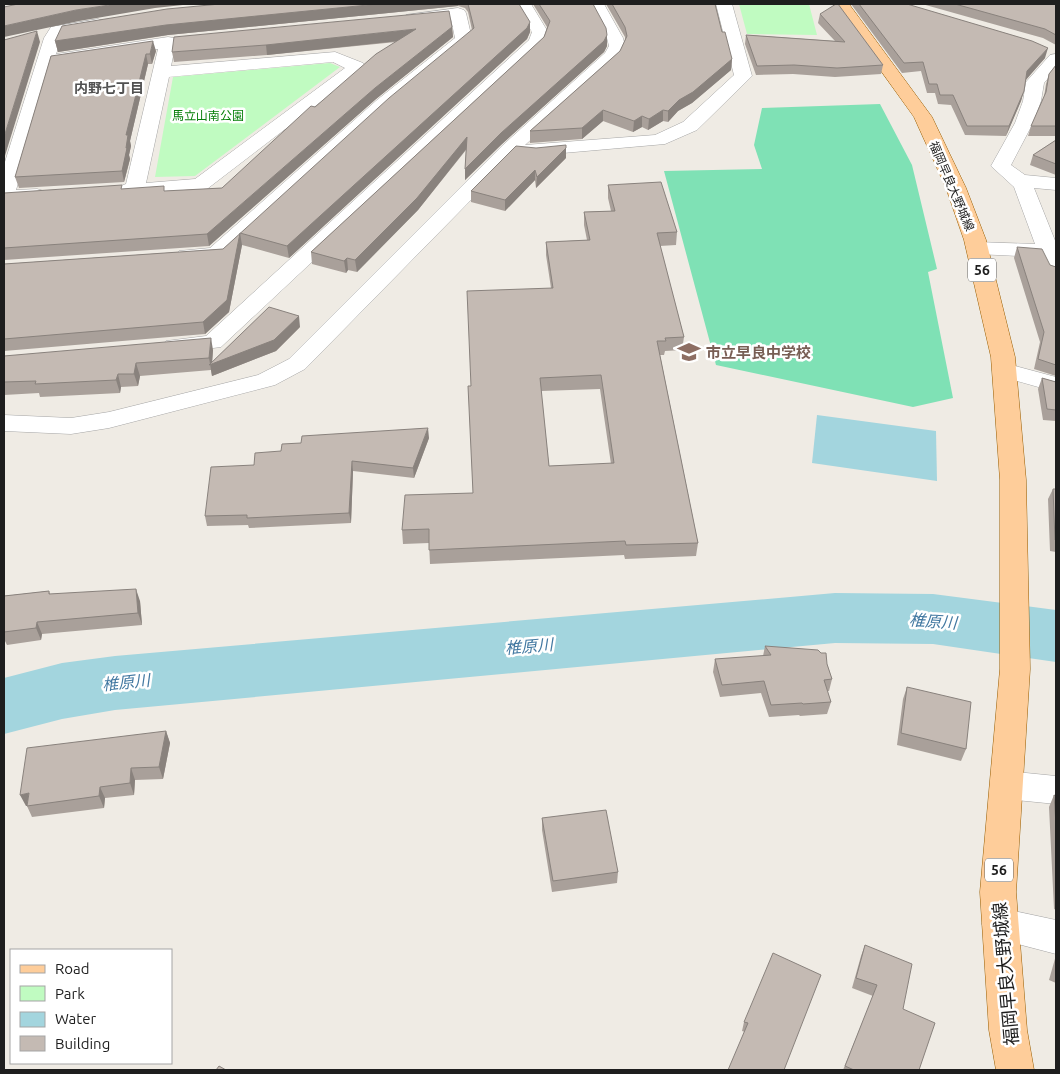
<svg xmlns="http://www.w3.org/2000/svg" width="1060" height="1074" viewBox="0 0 1060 1074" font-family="Ubuntu,'Noto Sans JP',sans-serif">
<rect width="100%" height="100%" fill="#efebe4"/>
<!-- park -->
<path fill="#c0fbc1" d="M739,4H809L817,35L747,34Z
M330,63L340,67L195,176L155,177L173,77Z"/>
<!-- pitch -->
<path fill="#7fe1b5" d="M880,104L912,165L937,269L928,272L953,398L913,407L716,365L664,171L762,169L754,145L762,108Z"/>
<!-- water -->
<path fill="#a3d5de" d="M817,415L936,431L937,481L812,463Z"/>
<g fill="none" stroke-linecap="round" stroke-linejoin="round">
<!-- river -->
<path fill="#a3d5de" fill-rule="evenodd" d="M835,593L933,594L1056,610V662L933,644L835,643L115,710L62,719L4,734V678L62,663L115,656Z"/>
<defs>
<path id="minor" d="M515,4H531L548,32L543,46L221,347L174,353L166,351L162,346L166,341L206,336L529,40L532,32Z
M588,4H604L623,38L625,46L618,60L525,145L655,135L683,122L734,75L716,4H732L752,76L697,130L665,144L529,156L522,154L520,150L305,369L275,385L109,428L71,434L4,431V415L71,418L109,412L258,375L289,359L503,145L605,53L609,46L607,38Z
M458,8L464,10L466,13L472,39L470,43L389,108L224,259L187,262L179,261L176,256L179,251L210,248L377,100L455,38L451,19L412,23L406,21L404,18L406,15Z
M98,19L104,21L106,24L104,27L63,35L56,54L168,37L174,38L176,42L171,66L335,52L363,63L366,67L207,189L127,196L120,194L117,190L120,186L126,184L158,49L53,65L16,190L37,189L44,191L47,195L44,199L4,203V165L44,38L51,27ZM333,62L345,68L195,179L146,183L169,77Z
M1056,54V69L1044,83L1041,101L1033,123L1011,165L1025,175L1056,178V190L1034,188L1056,243V277L1048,275L1040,257L977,254L969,253L966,248L969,243L977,242L1035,244L1014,187L991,166L1015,123L1023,101L1026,82L1050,55Z
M1004,363L1056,377V392L996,375L992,370L996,365Z
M1006,771L1056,776V804L1006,799L994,795L990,785L994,775Z
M1000,908L1056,920V954L987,936L982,924L987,912Z"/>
<path id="major" d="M833,4H849L932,117L966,188L986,240L1015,357L1026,480L1030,669L1016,892L1027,1030L1034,1070H996L989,1030L980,892L1000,669V480L991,357L964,240L946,188L914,117Z"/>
</defs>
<!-- minor casing -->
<use href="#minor" stroke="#a5a5a5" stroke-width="1"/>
<!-- major casing -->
<use href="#major" stroke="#985d00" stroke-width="1"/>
<!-- minor -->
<use href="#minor" fill="#fff" fill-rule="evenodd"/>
<!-- major -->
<use href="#major" fill="#fecd9a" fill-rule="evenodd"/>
</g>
<!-- wall -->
<path fill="#a9a09a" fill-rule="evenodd" d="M220,4H519L530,32L527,39L289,258L242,245L229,312L205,334L4,351V264L223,249L472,30L468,12L465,8L458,6L168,35L58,52L55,41Z
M533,4H593L607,46L604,52L502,144L465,180V169L466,150L418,210L357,272L348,270L346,273L312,264L311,252L544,37L547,27Z
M606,4H715L722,32L732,59L731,70L692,103L678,111L668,122L663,121L648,130L642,127L633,132L603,121L582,139L530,143V131L620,51L625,40V37Z
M851,4H907L1045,58L1026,79L1021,101L1006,136L965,135L951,105L938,104L935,93H927L921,71L902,73Z
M922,4H1056V45L1043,38Z
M820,14L883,65L881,74L835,77L793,74L756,75L745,44L746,35L835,41L818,23Z
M452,27L453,37L376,99L209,246L4,260V193L123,189L166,191L222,188L315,107L396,42L267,55L174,62L172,52Z
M156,51L152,64H148L130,141L131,146L129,155L130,159L124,182L19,188L15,177L51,56Z
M1056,65V136H1028L1031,126L1044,97L1046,84L1049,74Z
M1056,140V175L1030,165L1033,155Z
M566,158L536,188L535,180L505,211L471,202V191Z
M608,185L677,232L676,245L660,246L684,337L682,350L665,351L664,355H660L698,543L696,556L625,559L624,555L430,564L429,543L403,544L402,530L473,493L471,386L551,288L546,255V242L587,240L584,225V212L611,211L608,198ZM600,389L611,464L549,466L541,391Z
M1017,247L1050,265L1056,267V376L1034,369L1040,342L1014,258Z
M300,327L276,351L212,376L211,370L140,376L138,386L121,387L120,393L40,397L39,393L4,395V356L213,350L212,362Z
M1042,378L1056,382V421L1043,420L1038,389Z
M429,438L414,478L353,471L351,523L249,528L248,525L207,526L205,516L254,465L281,451Z
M1053,489H1056V552L1050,551L1048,499Z
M49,591L50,594L140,601L142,625L42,634L41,640L7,645L4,639V596Z
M765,646L827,664L832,679L829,691H827L831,702L827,714L800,716L799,715L769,717L761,693L720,697L713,672L715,659L763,656Z
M907,687L966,749L961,761L897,745L903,699Z
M166,731L170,743L163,779L135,780L134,795L105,798L104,808L32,817L27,806H26Z
M1054,795L1056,796V910L1054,909L1049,807Z
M542,818L618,872L617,883L552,892L542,830Z
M865,945L903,1009L919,1070H843L873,996L852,988L861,956Z
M1056,955V983L1049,980Z
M818,984L745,1032L742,1031L744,1022Z"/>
<!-- shaded-wall -->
<path fill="#89827d" d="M116,4H192L155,8L79,21L4,37V26L76,10Z
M378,4H458V6L168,35L58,52L55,41L166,25Z
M530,22V32L527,39L289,258L287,246Z
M452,27L453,37L376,99L209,246L207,234L375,88Z
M416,29L417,39L267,55L266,45Z
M37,31L40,42L4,159V137Z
M607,35V46L604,52L502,144L465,180V169L501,133Z
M153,41L156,51L152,64L150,54Z
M1048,48L1045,58L1025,81L1027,71Z
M146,54L148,64L130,141L131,146L129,155L130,159L124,182L122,171L126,135Z
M732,59L731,70L692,103L678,111L668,122V111L679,100Z
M1024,91L1021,101L1006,136L1009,126Z
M603,110V121L582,139V128Z
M663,110V121L648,130L649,119Z
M642,116V127L633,132L634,121Z
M467,137V148L418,210L357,272L355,260Z
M566,148V158L536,188L537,177Z
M535,170V180L505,211V200Z
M240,233L242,245L229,312L205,334L203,322Z
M347,258L348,270L346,273L344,261Z
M299,316L300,327L276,351L212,376L209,358L211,338L213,350L212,364Z
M136,363L140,376L138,386L134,374Z
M118,374L121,387L120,393L116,380Z
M428,428L429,438L414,478L413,468Z
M352,461L353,471L351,523L349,513Z
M136,589L140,601L142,625L138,613Z
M37,622L42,634L41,640L36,628Z
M166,731L170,743L163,779L159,767Z
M131,768L135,780L134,795L130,783Z
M100,787L105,798L104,808L99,796Z
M29,793L27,806H26L20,795Z"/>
<!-- building -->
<path fill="#c4bab3" stroke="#89827d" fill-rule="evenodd" d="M18,4H116L76,10L4,26V7Z
M220,4H378L166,25L55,41L62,26L167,9Z
M468,4H519L530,22L527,28L287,246L240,233L227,300L203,322L4,339V264L223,249L389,98L474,28Z
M539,4H593L606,28L607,35L604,41L501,133L465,169L467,137L417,198L355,260L347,258L344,261L311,252L544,37L550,21Z
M612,4H715L722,32H725L732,59L693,92L679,100L668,111L663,110L649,119L642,116L634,121L603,110L582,128L530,131L620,51L627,36L625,27Z
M836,4H838L883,65L837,68L794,65L757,66L746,35L845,42L820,14Z
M859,4H907L1032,41L1048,48L1027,71L1024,91L1009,126H967L953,95H940L937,84H929L923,62L904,63Z
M955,4H1056V35L1045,29Z
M449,11L452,27L375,88L207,234L4,248V193L122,185L121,189L164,186V191L222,188L311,106L315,107L376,54L416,29L266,45L172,52L174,37Z
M37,31L4,137V40Z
M153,41L150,54H146L126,135H128L126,148H127L122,171L15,177L51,56Z
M1056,65V126H1031L1046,92L1049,74Z
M1056,140V164L1033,155Z
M566,145V148L537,177L535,170L505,200L471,191L516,146L536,148Z
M661,182L677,232L657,233L684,337L665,338L666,341H657L698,543L626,545L625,541L429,550V529L402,530L405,495L473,493L468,386H471L467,291L553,288L546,242L590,240L584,212L615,211L608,185ZM601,375L614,463L549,466L540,378Z
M1017,247L1042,249L1050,265L1056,267V365L1038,359L1044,332Z
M269,307L299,316L274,340L209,365Z
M211,338L209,358L136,363L134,374H118L116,380L35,384L36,381L4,382V356Z
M1042,378L1056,382V410L1047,409Z
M428,428L413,468L352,461L349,513L247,518V515L205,516L211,467L254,465L255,453L281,451L282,444L301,443L302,436Z
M1053,489H1056V540H1055Z
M136,589L138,613L37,622L36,628L4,632V596L49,591V594Z
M765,646L818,650L821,653H826L827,664L832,679L824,680L831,702L803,704L802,703L771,705L764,681L722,685L715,659L771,655Z
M907,687L971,702L966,749L901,733Z
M166,731L159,767L131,768L130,783L100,787L99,796L27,806L29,793L20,795L27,748Z
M1054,795L1056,796V825Z
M606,810L618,872L553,881L542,818Z
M865,945L912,964L903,1009L935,1023L919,1070H854L845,1066L877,985L856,978Z
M773,953L821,975L784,1070H728L748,1023L744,1022Z
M219,1066L226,1070H216Z"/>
<!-- icons -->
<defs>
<symbol id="school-bare" viewBox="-9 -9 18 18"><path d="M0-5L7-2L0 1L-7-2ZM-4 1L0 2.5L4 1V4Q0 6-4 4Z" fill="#8d6e63" stroke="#fff" stroke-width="2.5" paint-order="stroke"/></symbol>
</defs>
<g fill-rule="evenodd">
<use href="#school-bare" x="673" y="336" width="32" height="32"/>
</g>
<g text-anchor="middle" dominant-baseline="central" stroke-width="5" stroke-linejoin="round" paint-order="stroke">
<!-- far-park labels -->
<g font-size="12" fill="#08800b" stroke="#fff">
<text x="208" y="115">馬立山南公園</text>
</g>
<!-- far-street labels -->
<g font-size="12" fill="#1e1e1e" stroke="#fff">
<text transform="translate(952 186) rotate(67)">福岡早良大野城線</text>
</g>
<!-- far-neighbourhood labels -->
<g font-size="14" font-weight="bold" fill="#515151" stroke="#fff">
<text x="109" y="88">内野七丁目</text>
</g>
<!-- shield labels -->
<g fill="#fff" stroke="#626262" stroke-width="1">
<rect x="968" y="258.5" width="28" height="23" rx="4"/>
<rect x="985" y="858.5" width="28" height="23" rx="4"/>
</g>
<g font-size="14" font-weight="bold" fill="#1e1e1e">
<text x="982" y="270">56</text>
<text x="999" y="870">56</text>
</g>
<!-- education labels -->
<g font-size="15" font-weight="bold" fill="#785e54" stroke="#fff" text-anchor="start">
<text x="706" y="352">市立早良中学校</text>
</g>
<!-- water labels -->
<g font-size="16" font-style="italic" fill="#4278a1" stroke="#fff">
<text transform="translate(933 621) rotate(4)">椎原川</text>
<text transform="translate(529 646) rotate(-5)">椎原川</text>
<text transform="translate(126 682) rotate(-6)">椎原川</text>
</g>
<!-- near-street labels -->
<g font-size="18" fill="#1e1e1e" stroke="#fff">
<text transform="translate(1005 974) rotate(-95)">福岡早良大野城線</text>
</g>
</g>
<!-- border -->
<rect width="1060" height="1074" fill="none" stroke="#1e1e1e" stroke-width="10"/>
<!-- legend -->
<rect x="10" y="949" width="162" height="115" fill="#ffffff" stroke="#a5a5a5"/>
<rect x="20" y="965" width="25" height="8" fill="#fecd9a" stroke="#a5a5a5"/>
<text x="55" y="974" font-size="15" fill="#1e1e1e">Road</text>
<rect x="20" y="986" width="25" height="15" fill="#c0fbc1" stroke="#a5a5a5"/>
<text x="55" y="999" font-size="15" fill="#1e1e1e">Park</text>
<rect x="20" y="1012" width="25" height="15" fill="#a3d5de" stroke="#a5a5a5"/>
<text x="55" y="1024" font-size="15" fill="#1e1e1e">Water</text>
<rect x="20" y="1036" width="25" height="15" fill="#c4bab3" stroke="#a5a5a5"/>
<text x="55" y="1049" font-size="15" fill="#1e1e1e">Building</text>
</svg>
